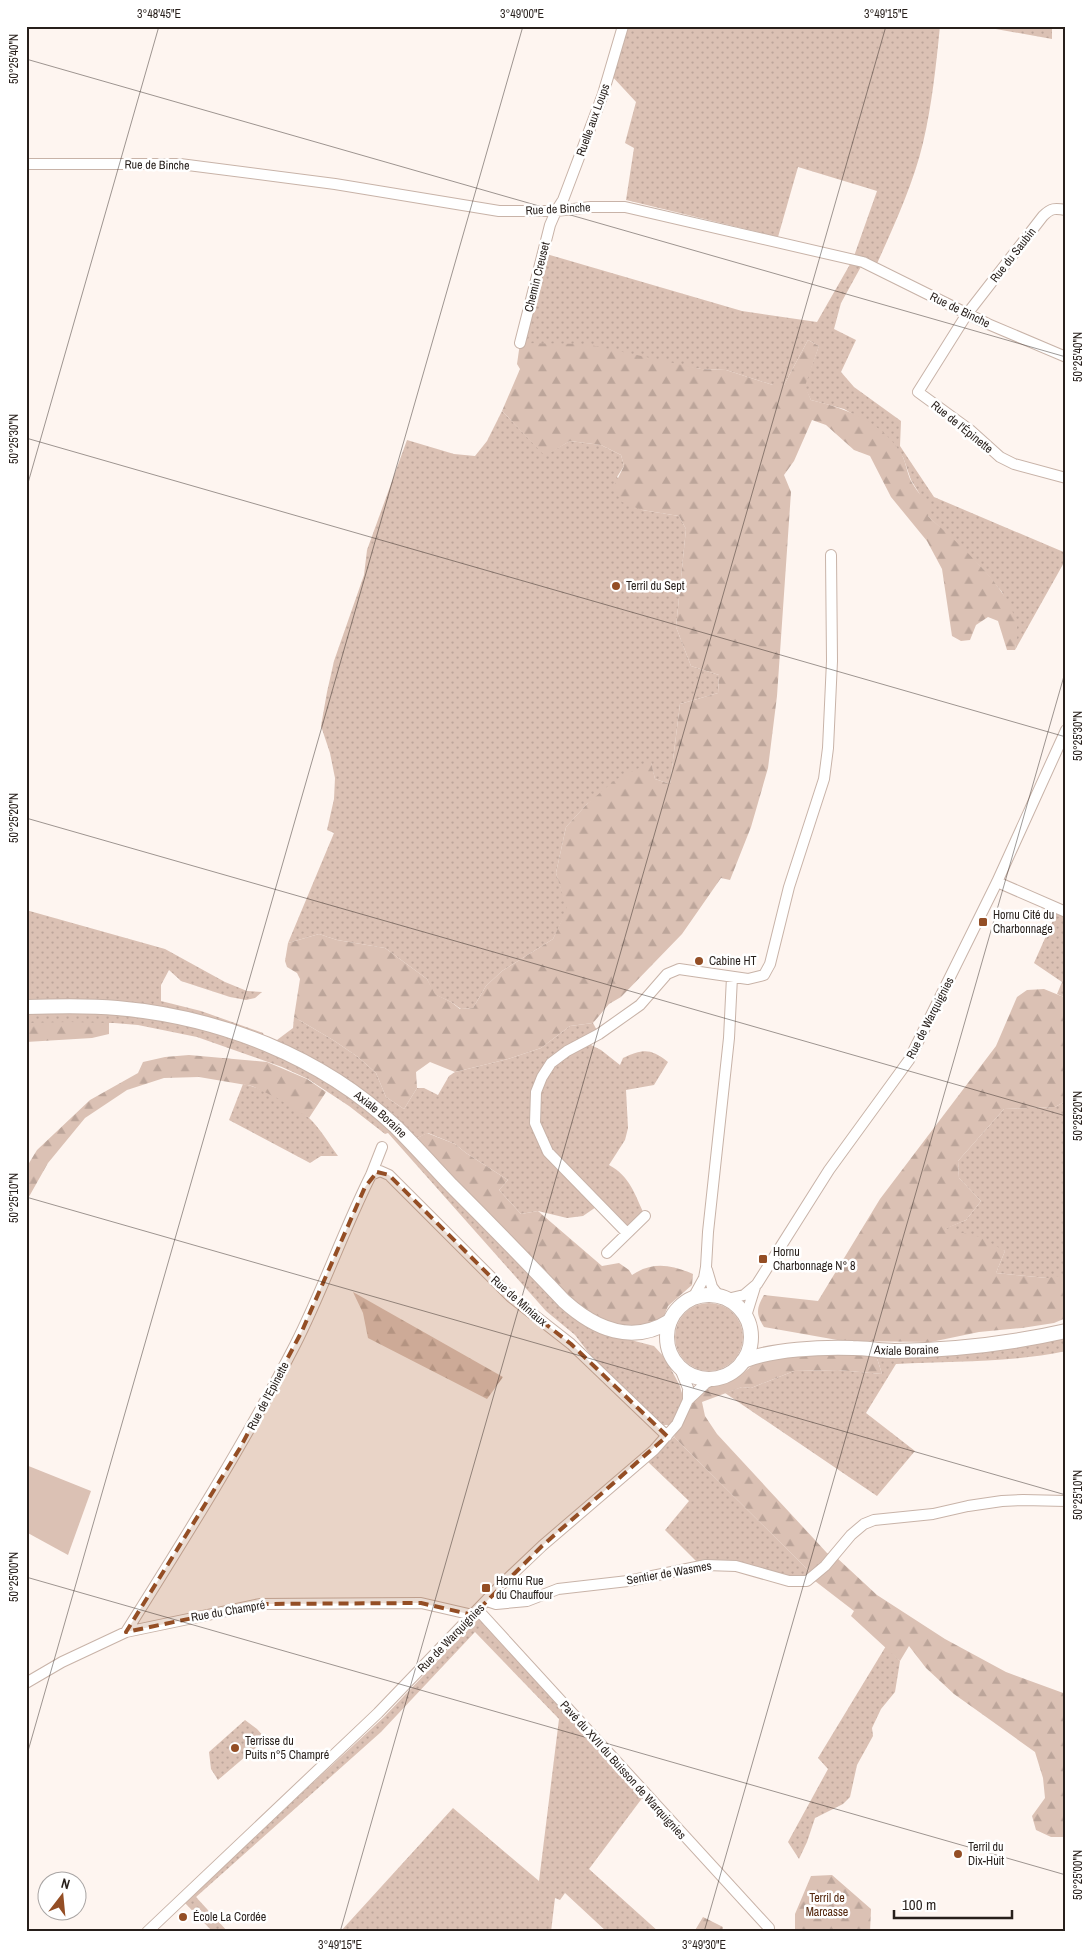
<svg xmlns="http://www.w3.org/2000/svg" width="1092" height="1958" viewBox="0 0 1092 1958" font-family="'Archivo Narrow',sans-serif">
<defs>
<pattern id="grass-dots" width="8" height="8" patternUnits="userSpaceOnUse" patternTransform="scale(1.25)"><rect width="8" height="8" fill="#dbc1b4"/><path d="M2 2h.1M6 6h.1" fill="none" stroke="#bca59a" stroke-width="1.8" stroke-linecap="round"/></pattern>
<pattern id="forest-firs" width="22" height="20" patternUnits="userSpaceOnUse" patternTransform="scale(1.25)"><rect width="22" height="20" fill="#dbc1b4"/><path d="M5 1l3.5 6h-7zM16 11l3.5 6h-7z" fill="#bca59a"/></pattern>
</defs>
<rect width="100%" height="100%" fill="#fef5f0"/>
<!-- grass -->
<path fill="url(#grass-dots)" d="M623,26H940C936,66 932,105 923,143C913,185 893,228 875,268L863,263L841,303L834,329L856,340L841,372L854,387L901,421L900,446L934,497L1066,553V559L1015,650L1017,628L1002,592L982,568L928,516L919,493L911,480L903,457L892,443L875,427L844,409L811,400L804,386L819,346L808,340L784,385H773L726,370L701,369L520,343L543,253L742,311L817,322L853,259L877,191L798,167L778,237L626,200L634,148L625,143L636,102L610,74Z
M979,26H1052V39Z
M502,411L545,455L570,441L601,445L621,455L624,466L617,477L642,510L679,516L686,529L676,627L691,666L719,675L718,693L680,704L670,784L655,779L651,763L587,804L566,827L556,873L568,909L553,939L502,971L486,986L473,1008L461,1009L451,1002L434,994L427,979L385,948L337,940L319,934L288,943L334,833L327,830L334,799L335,778L330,753L321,726L327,692L334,661L364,575L367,550L407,440L454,454L475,456L487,441Z
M1058,909L1066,914V998L1057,994L1062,982L1034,963Z
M26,910L165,949L225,982L247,991L262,992L255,998L246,1000L230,997L181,981L169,970L161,985V1001L201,1011L263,1033L268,1045L277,1040L293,1028L294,1017L333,1040L358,1057L376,1073L386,1097L404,1109L417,1088H424L438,1095L449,1076L455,1072L508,1059L541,1048L570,1026L593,1023L599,1034L585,1042L601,1050L620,1065L623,1058C643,1049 650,1048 668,1062L654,1085L626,1090L628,1128L625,1140L609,1165C630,1176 635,1195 645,1216L627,1233L599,1205L583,1216L567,1218L538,1211L521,1214L499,1190L508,1180L466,1153L455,1144L428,1133L417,1138L399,1122L499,1243L565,1312L592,1330L654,1346L665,1358L680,1386L684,1402L671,1425H660L595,1361L575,1335L546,1311L388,1133L385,1134L349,1106L308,1079L282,1067L197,1037L138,1025L114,1023H26Z
M243,1084C263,1088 293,1104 309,1118C320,1128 329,1144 338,1156H321L310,1163L229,1120Z
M1066,1101V1283L1047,1278L996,1273L1005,1251L944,1229L966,1220L981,1201L959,1178L958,1161L1004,1109L1055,1107Z
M675 1337a34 34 0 1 1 68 0a34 34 0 1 1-68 0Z
M1066,1338V1351C1010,1363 952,1361 896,1364L866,1413L915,1451L877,1496L725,1393L742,1387L751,1388L794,1371L838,1370L882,1374L876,1355Z
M674,1437L810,1572L815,1581L701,1566L665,1530L689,1501L647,1461Z
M480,1616L562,1709L568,1701L638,1778L643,1797L589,1869L659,1932H607L565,1893L560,1900L555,1898L551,1932H340L453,1808L539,1881L559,1719L475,1632L381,1732L196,1897L228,1932H213L184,1902L384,1717Z
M886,1646L900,1661L895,1692L881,1709L872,1728L873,1736L857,1765L850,1797L843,1804L815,1818L807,1842L799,1859L788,1842L828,1769L818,1758Z
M245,1720L257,1729L266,1739L218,1780L211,1769L209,1752Z"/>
<!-- forest -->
<path fill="url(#forest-firs)" d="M808,340L819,346L805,386L811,400C847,409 884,422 903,457C906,464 907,472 910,479C915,489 923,498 931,507L928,516C957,543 1011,587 1017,627C1018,634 1016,643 1015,650H1007L998,621L988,617L976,625L970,640L961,641L952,636L942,569L927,541L891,497L870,456L854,450L826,425L812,420L794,461L784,475L791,492L777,696L768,768L751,827L730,880L721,878L682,934L621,997L609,1004L593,1023L570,1026L541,1048L508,1059L455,1072L430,1062L416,1072L417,1088L404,1109L386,1097L376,1073L358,1057L333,1040L294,1017L300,979L297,973L287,967L285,961L288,943L319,934L337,940L385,948L427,979L435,994L451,1002L460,1009L473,1008L486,986L502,971L553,939L567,909L556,873L566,827L587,804L615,780L651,762L655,779L670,784L680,704L718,693L719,675L691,666L676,627L686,529L679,516L642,510L622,502L613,488L624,466L621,455L601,445L570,441L545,456L502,411L520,369L517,364L520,343L586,344L701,369L726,370L773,385H784Z
M1044,989L1066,998V1101L1055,1107L1004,1109L958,1161L959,1178L981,1201L966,1220L945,1229L980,1237L1005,1251L996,1273L1047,1278L1066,1275V1318L1054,1323L1022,1328L979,1332L931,1342L843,1341L764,1327C756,1314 756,1309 764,1295L818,1301L880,1199L996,1046L1017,997L1027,990Z
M70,1022L109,1023V1034L92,1038L26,1042V1023Z
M189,1055L267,1062L307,1079L326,1092L309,1118L277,1098L252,1086L199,1077L164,1078L127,1090L85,1118L48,1163L26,1202V1168L37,1150L90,1100L138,1073L143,1062L165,1057Z
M427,1133L455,1144L466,1153L508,1180L499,1190L521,1214L538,1211L602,1266L619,1263L629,1270L632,1275C653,1261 672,1265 693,1274L692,1285L668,1306L662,1321C625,1331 601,1322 571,1301L417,1138Z
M353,1292L503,1377L487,1399L368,1338L363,1313Z
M810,1354L876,1355L882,1374L838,1370L794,1371L751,1388L742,1387L702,1402L705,1416L717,1434L827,1553L836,1557L877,1595L945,1639L1006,1672L1066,1694V1837H1051L1036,1830L1032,1816L1045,1798L1043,1778L1035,1752L954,1694L926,1668L909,1646L900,1661L851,1616L854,1611L815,1581L810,1572L674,1437L690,1405L710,1386L742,1374L754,1364L771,1358Z
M832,1875L871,1909L870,1932H795V1914L811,1876Z
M703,1917L723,1927L722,1932H694Z"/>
<!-- pitch -->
<path fill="#dbc1b4" d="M26,1465L91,1491L68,1555L26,1532Z"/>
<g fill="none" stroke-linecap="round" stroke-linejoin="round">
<defs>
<path id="minor" d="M26,164H180L335,184L499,211H556L591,207H625L863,262L988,324L1066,357
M1066,210C1055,208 1051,208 1043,216L967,314L918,392L970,430L1000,457L1014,464L1066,478
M520,343L550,225L556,211L563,200L603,94L623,26
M997,882L1066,912
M371,1175L380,1171L389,1175L511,1297L571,1344L667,1436
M627,1233L548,1152L535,1123L536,1092L542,1077L551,1063L567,1051L599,1034L640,1005L667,974L679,969L748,979L764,975L770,964L789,887L824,779L828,748L832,661L831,555
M607,1253L645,1216
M707,1270L712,1287L719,1296
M693,1298L704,1278L706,1267L708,1232L729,1038L732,977
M727,1299L744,1295L757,1284L829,1170L909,1060L997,882L1066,730
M746,1316L755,1287
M679,1366L688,1388V1400
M487,1601L496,1604L527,1601L558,1589L628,1581L706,1565L736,1566L789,1581H807L825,1566L851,1535L864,1524L874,1520L933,1514L968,1506L1002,1501L1023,1500L1066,1501
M478,1610L769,1928
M126,1632C185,1538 244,1444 295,1345C323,1290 343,1231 371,1175L382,1147
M26,1683L62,1662L126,1632L260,1604L421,1603L473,1615
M147,1932L378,1713L502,1584L542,1546L654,1450L677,1424L688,1400L706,1383L717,1378"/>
<g id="major">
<path id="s1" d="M26,1007C56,1006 87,1005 117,1008C219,1017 321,1056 396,1127C415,1146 433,1166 451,1185C489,1223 527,1262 564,1301C595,1329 632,1345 670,1321"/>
<circle cx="709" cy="1337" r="42"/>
<path id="s2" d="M743,1361C772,1349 822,1347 853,1348C867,1348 881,1351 895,1351C953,1350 1009,1344 1066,1331"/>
</g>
</defs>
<!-- minor casing -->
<use href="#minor" stroke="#c8b3a8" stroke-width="12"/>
<!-- major casing -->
<use href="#major" stroke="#c8b3a8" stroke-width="16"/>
<!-- minor -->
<use href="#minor" stroke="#fff" stroke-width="10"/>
<!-- major -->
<use href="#major" stroke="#fff" stroke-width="14"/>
</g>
<!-- marked area -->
<path fill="#944e25" fill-opacity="0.2" stroke="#944e25" stroke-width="4" stroke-dasharray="10 6" stroke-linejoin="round" d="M377,1172L389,1175L511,1297L571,1344L667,1436L542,1546L473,1615L421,1603L260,1604L126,1632L240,1448L302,1331L365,1187Z"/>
<!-- ticks -->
<path fill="none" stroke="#271f1b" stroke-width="1" stroke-opacity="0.45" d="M26,59L1066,357M26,438L1066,737M26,490L159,26M26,818L1066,1116M26,1197L1066,1495M26,1577L1066,1875M26,1758L523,26M340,1932L886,26M704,1932L1066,669"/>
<!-- markers -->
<g fill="#944e25" stroke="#fff" stroke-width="2">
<circle cx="616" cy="586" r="5"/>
<rect x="978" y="917" width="10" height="10" rx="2.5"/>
<circle cx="699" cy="961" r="5"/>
<rect x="758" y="1254" width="10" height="10" rx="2.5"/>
<rect x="481" y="1583" width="10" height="10" rx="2.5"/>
<circle cx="235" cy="1748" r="5"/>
<circle cx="958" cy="1854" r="5"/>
<circle cx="183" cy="1917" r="5"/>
</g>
<g text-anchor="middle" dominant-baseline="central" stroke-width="5" stroke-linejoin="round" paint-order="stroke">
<!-- street labels -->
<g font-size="12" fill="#271f1b" stroke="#fff">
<text transform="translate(593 120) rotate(-70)">Ruelle aux Loups</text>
<text transform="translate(157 165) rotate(1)">Rue de Binche</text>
<text transform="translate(558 209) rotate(-3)">Rue de Binche</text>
<text transform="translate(1013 255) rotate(-52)">Rue du Saubin</text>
<text transform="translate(537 277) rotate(-76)">Chemin Creuset</text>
<text transform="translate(960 310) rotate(26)">Rue de Binche</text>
<text transform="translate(962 427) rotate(39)">Rue de l'Épinette</text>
<text transform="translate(930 1018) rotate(-63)">Rue de Warquignies</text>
<text stroke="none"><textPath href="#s1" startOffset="380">Axiale Boraine</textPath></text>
<text transform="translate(519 1301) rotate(41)">Rue de Miniaux</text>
<text stroke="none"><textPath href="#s2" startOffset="165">Axiale Boraine</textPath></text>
<text transform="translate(268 1396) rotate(-62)">Rue de l'Epinette</text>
<text transform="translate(669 1573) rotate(-10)">Sentier de Wasmes</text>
<text transform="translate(228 1611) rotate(-10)">Rue du Champré</text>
<text transform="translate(451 1638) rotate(-46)">Rue de Warquignies</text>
<text transform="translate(623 1770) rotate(48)">Pavé du XVII du Buisson de Warquignies</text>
</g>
<!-- poi labels -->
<g font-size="12" fill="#271f1b" stroke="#fff" text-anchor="start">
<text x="626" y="586">Terril du Sept</text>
<text x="993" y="915">Hornu Cité du<tspan x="993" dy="14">Charbonnage</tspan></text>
<text x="709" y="961">Cabine HT</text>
<text x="773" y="1252">Hornu<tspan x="773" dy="14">Charbonnage N° 8</tspan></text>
<text x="496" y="1581">Hornu Rue<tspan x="496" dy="14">du Chauffour</tspan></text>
<text x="245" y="1741">Terrisse du<tspan x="245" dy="14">Puits n°5 Champré</tspan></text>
<text x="968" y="1847">Terril du<tspan x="968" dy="14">Dix-Huit</tspan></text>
<text x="193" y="1917">École La Cordée</text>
</g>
<!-- park labels -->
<g font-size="12" fill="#55290f" stroke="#fff">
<text x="827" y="1898">Terril de<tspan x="827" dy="14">Marcasse</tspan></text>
</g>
</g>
<!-- border -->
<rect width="1092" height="1958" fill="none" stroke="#ffffff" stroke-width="55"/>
<!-- north arrow -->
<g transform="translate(62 1896) rotate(16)"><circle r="24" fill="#ffffff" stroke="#a9a5a4"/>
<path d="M0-4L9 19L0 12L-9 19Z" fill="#944e25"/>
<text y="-8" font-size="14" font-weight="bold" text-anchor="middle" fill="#271f1b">N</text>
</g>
<!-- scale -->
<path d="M894 1910v8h118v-8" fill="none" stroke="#271f1b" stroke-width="2.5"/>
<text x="902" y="1910" font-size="15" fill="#271f1b" stroke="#ffffff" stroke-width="4" paint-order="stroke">100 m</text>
<rect x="28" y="28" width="1036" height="1902" fill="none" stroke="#271f1b" stroke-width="2"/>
<g font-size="12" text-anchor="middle" fill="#271f1b">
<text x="159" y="18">3°48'45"E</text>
<text x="522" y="18">3°49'00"E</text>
<text x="886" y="18">3°49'15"E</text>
<text transform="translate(14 59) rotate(-90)" y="4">50°25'40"N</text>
<text transform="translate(1078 357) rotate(-90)" y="4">50°25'40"N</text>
<text transform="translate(14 439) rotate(-90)" y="4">50°25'30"N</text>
<text transform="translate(1078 736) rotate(-90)" y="4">50°25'30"N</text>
<text transform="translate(14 818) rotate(-90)" y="4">50°25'20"N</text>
<text transform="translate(1078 1116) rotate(-90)" y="4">50°25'20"N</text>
<text transform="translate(14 1198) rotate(-90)" y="4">50°25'10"N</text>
<text transform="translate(1078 1495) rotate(-90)" y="4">50°25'10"N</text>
<text transform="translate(14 1577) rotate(-90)" y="4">50°25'00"N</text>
<text transform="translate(1078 1875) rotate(-90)" y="4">50°25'00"N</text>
<text x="340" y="1949">3°49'15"E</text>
<text x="704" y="1949">3°49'30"E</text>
</g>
</svg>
